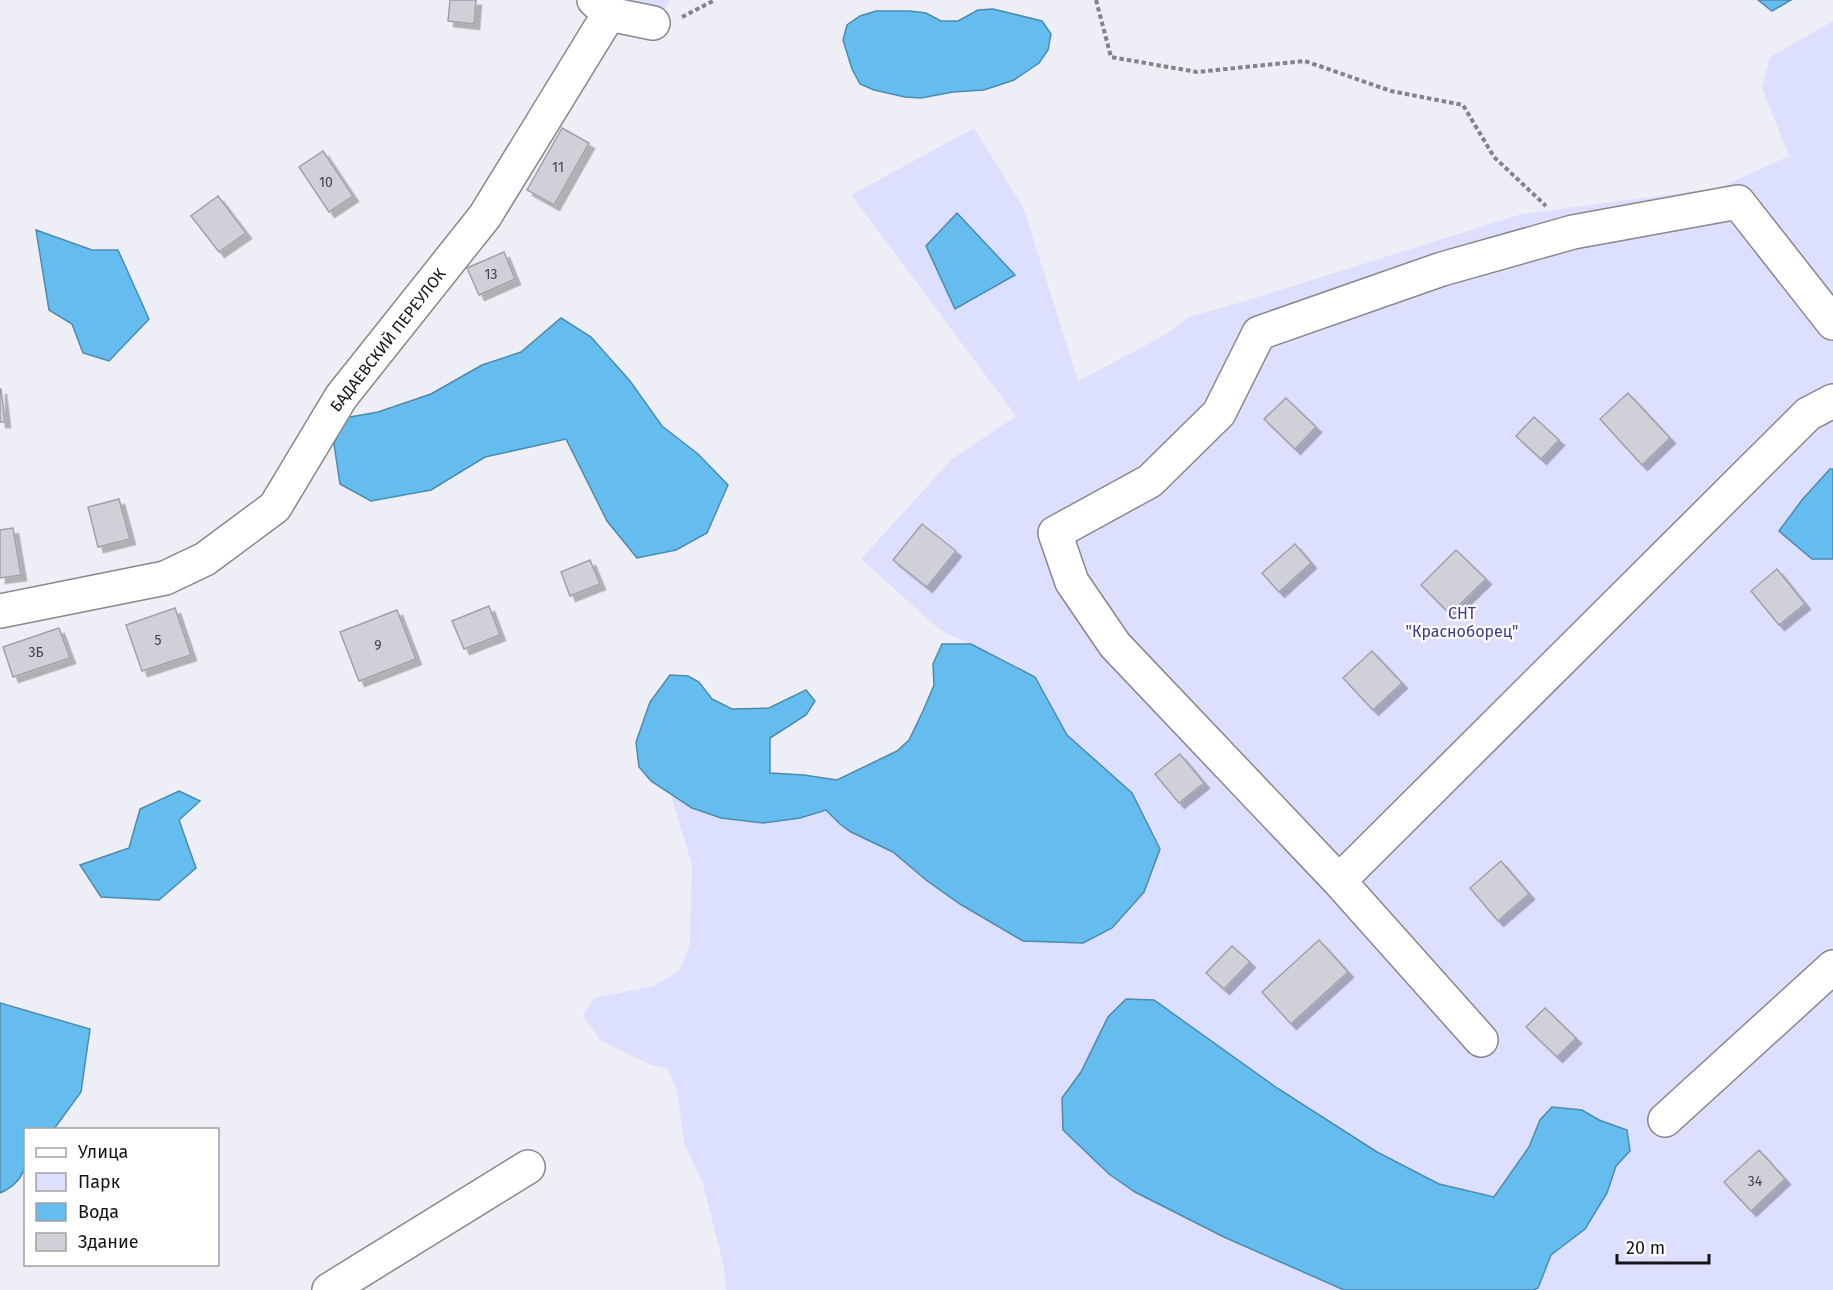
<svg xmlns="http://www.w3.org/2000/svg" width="1833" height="1290" viewBox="0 0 1833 1290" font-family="'Fira Sans',sans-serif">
<defs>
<filter id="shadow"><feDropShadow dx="5.5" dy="5.5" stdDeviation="0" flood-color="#0004"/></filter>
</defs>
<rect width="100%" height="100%" fill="#eeeff6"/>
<!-- green -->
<path fill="#dcdffd" d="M629,0H670L664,9Z
M1833,21V1290H1533L1538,1288L1551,1255L1585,1229L1607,1193L1616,1166L1630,1151L1627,1130L1599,1120L1582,1110L1540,1120L1529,1147L1494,1197L1439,1184L1377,1152L1277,1088L1108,1017L1081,1072L1062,1098L1135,1192L1224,1237L1344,1290H726L724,1267L703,1184L684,1142L677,1091L668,1069L649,1064L600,1040L583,1015L594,998L654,986L680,970L690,943L692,865L671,795C678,799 684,804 691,808C732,829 784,823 826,810L840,824L851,832L893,852L926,880L1144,892L1160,849L1132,793L1067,735L1035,677L939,629L861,559L952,459L1016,416L851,195L974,128L1024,209L1078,381L1165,335L1191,316L1229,306L1522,214L1719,188L1789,156L1762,88L1770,57Z"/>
<!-- water -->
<path fill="#65bdef" stroke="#4d8bae" stroke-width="1.5" d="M1758,0H1791L1772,11Z
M993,9L1042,21L1051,34L1048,50L1039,63L1014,80L984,90L953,92L921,98L905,97L874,90L860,84L852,69L843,40L847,25L860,16L876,11H910L926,13L941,21H958L978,10Z
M957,213L1015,275L955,309L926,246Z
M36,230L92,250H118L149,319L109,361L83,353L72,324L49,310Z
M561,318L591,337L630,381L662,426L698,454L728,485L707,533L676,550L637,558L607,521L566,439L485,457L431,490L371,501L340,484L334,444L345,418L378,412L431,394L482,365L521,352Z
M1830,469H1833V559H1812L1779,531L1802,500Z
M942,644H971L1035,677L1067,735L1132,793L1160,849L1144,892L1112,928L1083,943L1023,941L960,904L926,880L893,852L851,832L840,824L826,810L800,818L763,823L721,818L692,808L651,781L639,767L636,742L650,702L670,675L688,676L699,682L712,699L732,709L769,708L806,690L815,701L806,715L770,738V773L804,775L837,780L897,751L909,740L923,711L934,685L933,664Z
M179,791L200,801L179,820L196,868L159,900L101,897L80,865L129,848L140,809Z
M1126,999L1154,1000L1277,1088L1377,1152L1439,1184L1494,1197L1529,1147L1540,1120L1552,1107L1582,1110L1599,1120L1627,1130L1630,1151L1616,1166L1607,1193L1585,1229L1551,1255L1538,1288L1533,1290H1344L1224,1237L1135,1192L1109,1174L1063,1130L1062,1098L1081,1072L1108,1017Z
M0,1003L90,1029L81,1092L54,1129L26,1130C26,1158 31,1179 0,1193Z"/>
<!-- building -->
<path fill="#d0d1d8" stroke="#a1a2a8" stroke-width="1.5" filter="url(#shadow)" d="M450,0H476L474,24L448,21Z
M562,128L589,143L554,205L527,190Z
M323,151L353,196L329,212L299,167Z
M218,196L246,233L219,252L191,216Z
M504,252L515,279L479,295L467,268Z
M0,389H1L5,422H0Z
M1628,393L1670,438L1642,465L1600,419Z
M1286,398L1316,427L1295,449L1264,419Z
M1534,417L1559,440L1541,459L1516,436Z
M119,499L130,539L98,547L88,507Z
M922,524L956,551L927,587L893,560Z
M13,528L21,575L0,578V530Z
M1295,544L1311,563L1279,592L1262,573Z
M1456,550L1486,579L1450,614L1421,585Z
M590,560L600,584L570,596L561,572Z
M1777,569L1805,604L1779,625L1751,591Z
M489,606L500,635L464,649L452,621Z
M175,608L191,655L142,671L126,625Z
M397,610L416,659L359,681L340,632Z
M59,628L70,658L13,677L3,647Z
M1372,651L1402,683L1373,710L1343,678Z
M1180,754L1204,783L1179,803L1155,774Z
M1501,861L1529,894L1498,921L1470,888Z
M1319,940L1348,972L1291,1024L1262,992Z
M1232,946L1250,962L1224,989L1206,973Z
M1545,1008L1576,1038L1557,1057L1526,1027Z
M1759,1150L1785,1179L1751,1211L1724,1182Z"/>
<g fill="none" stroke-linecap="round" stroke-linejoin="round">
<defs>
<path id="minor" d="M594,0L609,14L653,23
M0,611L165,578L205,559L275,507L341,397L485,216L609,14
M1339,881L1808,414L1833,401
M1481,1040L1339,881L1115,645L1072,582L1055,533L1150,481L1219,413L1259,333L1442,269L1573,232L1738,202L1833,323
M1665,1120L1833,967
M329,1290L528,1167"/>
</defs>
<!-- minor casing -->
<use href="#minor" stroke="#87878d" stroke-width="36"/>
<!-- path -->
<path stroke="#838388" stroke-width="4" stroke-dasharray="4.5 3" stroke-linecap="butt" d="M1096,0L1111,57L1197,72L1305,61L1391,91L1463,105L1494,157L1546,206
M682,17L715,0"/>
<!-- minor -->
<use href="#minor" stroke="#fff" stroke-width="33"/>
</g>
<g text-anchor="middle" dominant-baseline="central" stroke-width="4.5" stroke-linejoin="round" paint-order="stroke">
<!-- number labels -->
<g font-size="14" fill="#444447">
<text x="558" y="167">11</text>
<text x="326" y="182">10</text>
<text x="491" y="274">13</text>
<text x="158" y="640">5</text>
<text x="378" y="645">9</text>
<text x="36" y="652">3Б</text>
<text x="1755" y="1181">34</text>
</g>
<!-- street labels -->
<g font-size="16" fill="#151517" stroke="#fff">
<text transform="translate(388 340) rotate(-52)">БАДАЕВСКИЙ ПЕРЕУЛОК</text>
</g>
<!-- park labels -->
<g font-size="16" fill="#3c378f" stroke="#fff">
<text x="1462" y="613">СНТ<tspan x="1462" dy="18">"Красноборец"</tspan></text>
</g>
</g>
<!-- legend -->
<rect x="24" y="1128" width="195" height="138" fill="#ffffff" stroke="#a1a1a2" stroke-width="1.5"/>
<rect x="36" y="1148" width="30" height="9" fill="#ffffff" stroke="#a1a1a2" stroke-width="1.5"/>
<text x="78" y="1158" font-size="18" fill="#151517">Улица</text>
<rect x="36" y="1173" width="30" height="18" fill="#dcdffd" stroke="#a1a1a2" stroke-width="1.5"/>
<text x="78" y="1188" font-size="18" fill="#151517">Парк</text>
<rect x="36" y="1203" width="30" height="18" fill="#65bdef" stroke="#a1a1a2" stroke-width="1.5"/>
<text x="78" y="1218" font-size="18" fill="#151517">Вода</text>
<rect x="36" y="1233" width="30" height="18" fill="#d0d1d8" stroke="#a1a1a2" stroke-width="1.5"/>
<text x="78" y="1248" font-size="18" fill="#151517">Здание</text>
<!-- scale -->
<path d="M1617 1254v9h92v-9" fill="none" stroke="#151517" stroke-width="3"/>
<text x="1626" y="1254" font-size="18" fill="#151517" stroke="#ffffff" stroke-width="4.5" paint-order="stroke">20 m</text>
</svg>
